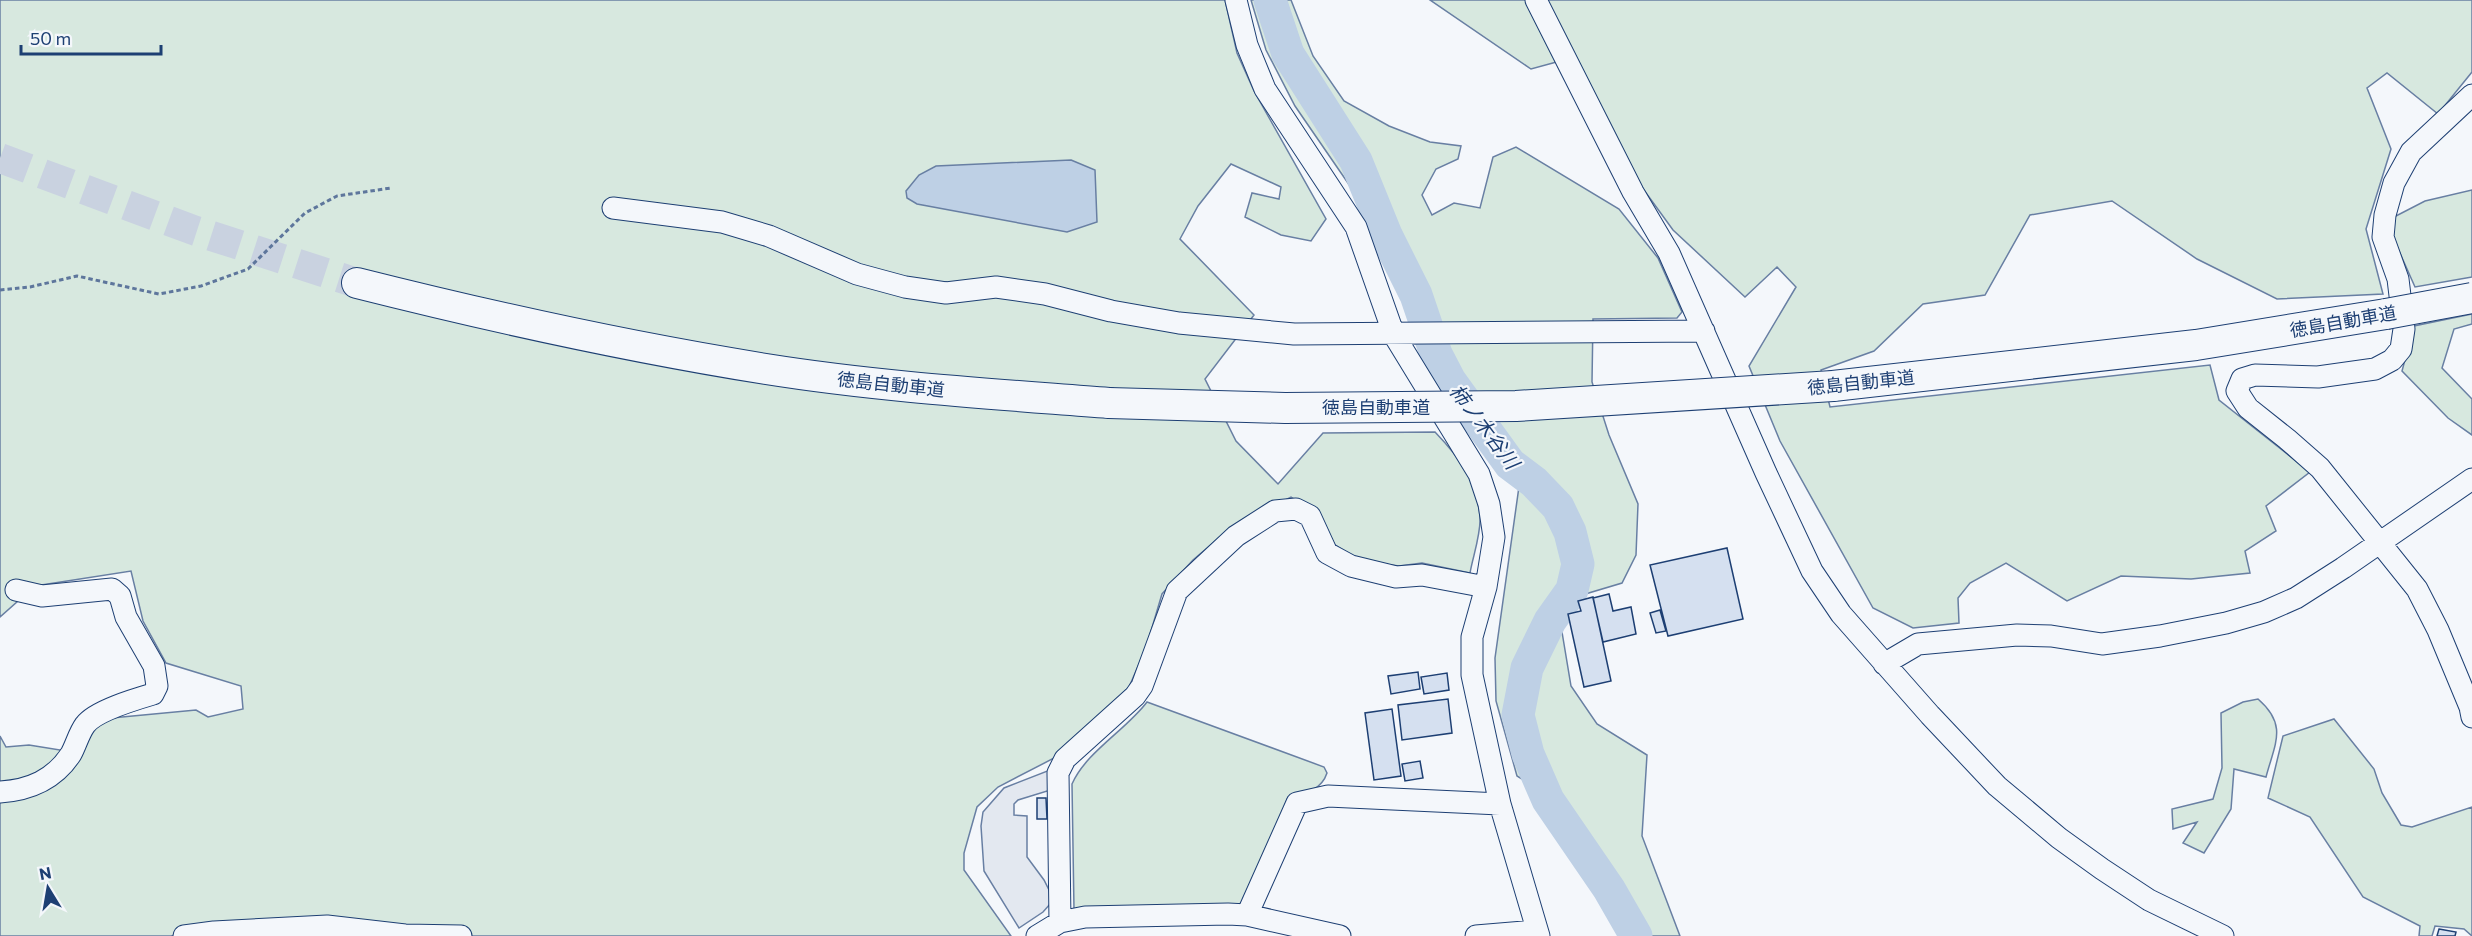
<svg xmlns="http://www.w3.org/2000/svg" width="2472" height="936" viewBox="0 0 2472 936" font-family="Commissioner,'Noto Sans JP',sans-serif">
<rect width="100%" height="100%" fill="#f4f7fb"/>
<!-- green -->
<path fill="#d7e8df" stroke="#687fa3" stroke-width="1.5" d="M0,0H1225L1237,53L1254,91L1326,219L1311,241L1281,235L1245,217L1252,193L1279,199L1281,187L1231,164L1198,206L1180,239L1254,315L1205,379L1236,441L1278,484L1323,433L1435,432C1459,457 1477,480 1480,517C1481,534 1473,556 1470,573L1422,563L1399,566L1360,561L1335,545L1317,513L1291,497L1232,527L1193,560L1162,594L1146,648L1129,687L1058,756L998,787L977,807L964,853V870L1011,936H310L212,925L171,936H0V736L6,747L29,745L66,751L101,719L196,710L208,717L243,709L241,686L166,663L143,621L131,571L35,586L0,617Z
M1251,0H1291L1313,56L1344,101L1389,126L1430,142L1461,146L1458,159L1436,169L1422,195L1432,215L1454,203L1480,208L1493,157L1516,147L1619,209L1658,258L1682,312L1677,318L1593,319L1592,382L1609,435L1638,504L1636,555L1622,583L1582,595L1569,605L1560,620L1571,686L1597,724L1647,755L1642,836L1680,936H1643L1559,802L1517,776L1496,701L1495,658L1523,458L1457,378L1411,265L1350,186L1295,106L1266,50Z
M1430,0H2472V72L2438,114L2387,73L2367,88L2391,149L2366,229L2383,294L2277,299L2197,259L2112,201L2030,215L1985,295L1923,304L1874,351L1821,370L1830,407L2210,365L2219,400L2310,472L2266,506L2276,531L2245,551L2250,573L2191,579L2121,576L2067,601L2006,563L1970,583L1958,598L1959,623L1913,628L1873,608L1780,441L1749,366L1796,287L1777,267L1745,297L1673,230L1633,175L1575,57L1531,69Z
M2472,190V277L2415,287L2391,233L2392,218L2425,201Z
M2472,314V324L2454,329L2442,368L2472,399V435L2448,418L2402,371L2414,326Z
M2258,699C2288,725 2275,743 2266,777L2234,769L2231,809L2204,853L2183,843L2197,822L2173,829L2172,809L2213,799L2222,768L2221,713L2243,702Z
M1147,702L1324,767L1327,773C1321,791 1305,793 1288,797L1252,893L1246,901L1237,905L1074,910L1072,784C1086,752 1126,730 1147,702Z
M2334,719L2374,769L2382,793L2401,825L2412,827L2472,807V936L2464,929L2435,926L2432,936H2419L2420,926L2363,897L2310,817L2268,798L2283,736Z"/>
<!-- parking -->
<path fill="#e3e8f0" stroke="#687fa3" stroke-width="1.5" d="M1055,768V796L1047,791L1018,800L1014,804V815L1027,816V857L1044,880L1051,894V903L1043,912L1019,928L984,871L981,826L983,812L1004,788Z"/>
<!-- water -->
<path fill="#bed0e5" stroke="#687fa3" stroke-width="1.5" d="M1071,160L1095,170L1097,222L1067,232L917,204L907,198L906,191L919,175L936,166Z"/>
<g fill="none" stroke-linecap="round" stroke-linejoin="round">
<!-- river -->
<path stroke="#bed0e5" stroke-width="33" d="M1270,0L1288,54L1356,161L1386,235L1416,295L1436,354L1450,381L1510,464L1534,482L1558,507L1570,532L1578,564L1572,590L1550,621L1527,668L1518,715L1528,754L1548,800L1609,889L1636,936"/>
</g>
<!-- building -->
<path fill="#d5e0f0" stroke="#1d3f73" stroke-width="1.5" d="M1727,548L1743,619L1668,636L1650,565Z
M1609,594L1613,611L1631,607L1636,634L1603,642L1593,598Z
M1593,597L1611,681L1584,687L1568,614L1581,611L1578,601Z
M1660,610L1666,631L1656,633L1650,613Z
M1418,672L1420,689L1391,694L1388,676Z
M1447,673L1449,690L1424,694L1421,677Z
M1448,699L1452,733L1402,740L1398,705Z
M1392,709L1401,776L1374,780L1365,713Z
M1420,761L1423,778L1405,781L1402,764Z
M1037,798H1046L1047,819H1037Z
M2439,929L2456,932L2455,936H2437Z"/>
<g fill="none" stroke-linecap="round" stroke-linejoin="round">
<!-- highway-tunnel -->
<path stroke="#c9d2e0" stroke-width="30" stroke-dasharray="30 15" stroke-linecap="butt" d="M0,158L196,231L357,283"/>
<defs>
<path id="minor" d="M1236,0L1247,45L1265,89L1356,227L1394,335L1479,474L1489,504L1494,537L1486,587L1472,637V675L1500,804L1539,936
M1536,0L1633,192L1669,253L1766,473L1812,571L1841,614L1930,715L1997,786L2059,838L2102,869L2149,900L2223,936
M2472,95L2411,152L2394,183L2385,215L2383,237L2398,279L2404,329L2401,349L2392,360L2375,369L2318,377L2255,375L2242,379L2237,391L2248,408L2287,439L2320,468L2417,589L2438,630L2470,707L2472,717
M613,208L722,222L769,236L857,274L905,287L946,293L996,287L1045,294L1111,311L1179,323L1294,334L1704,331
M1884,664L1918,644L2017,635L2051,636L2102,644L2160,636L2226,623L2264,612L2296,598L2343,568L2472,479
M0,792C30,790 54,780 71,754C76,745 79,733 85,725C95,711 136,699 153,694L157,686L154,666L126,617L120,596L112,589L42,596L16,590
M1247,915L1297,803L1328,796L1500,804
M1060,922L1058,773L1065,759L1135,696L1142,686L1177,591L1236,536L1275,511L1296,509L1310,516L1327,553L1351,566L1396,577L1422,575L1486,587
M184,936L214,932L327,926L405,935L461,936
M1037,936L1060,922L1085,917L1228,914L1247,915L1340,936
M1476,936L1537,931"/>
<path id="highway" d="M357,283C492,317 628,347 766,369C879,387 995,394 1109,403
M1833,386L2196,345L2386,314"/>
</defs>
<!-- minor casing -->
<use href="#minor" stroke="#1d3f73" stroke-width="23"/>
<!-- highway casing -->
<use href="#highway" stroke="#1d3f73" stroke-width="32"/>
<!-- path -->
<path stroke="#5e769c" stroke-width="3" stroke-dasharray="4.5 3" stroke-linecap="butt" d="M0,290L30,287L77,276L159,294L201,286L248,269L305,213L337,196L391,188"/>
<!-- minor -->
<use href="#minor" stroke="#f4f7fb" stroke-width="21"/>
<!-- highway -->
<use href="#highway" stroke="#f4f7fb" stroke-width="30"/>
<defs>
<path id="highway-bridge" d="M2386,314L2472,298
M1109,403L1285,408L1516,406L1833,386"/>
</defs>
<!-- highway-bridge casing -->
<use href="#highway-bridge" stroke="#1d3f73" stroke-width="32" stroke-linecap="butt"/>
<!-- highway-bridge -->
<use href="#highway-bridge" stroke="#f4f7fb" stroke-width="30"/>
</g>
<g text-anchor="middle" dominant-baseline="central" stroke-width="4.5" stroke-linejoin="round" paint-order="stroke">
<!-- street labels -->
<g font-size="18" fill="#1d3f73" stroke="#f4f7fb">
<text transform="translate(2343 321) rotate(-10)">徳島自動車道</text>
<text transform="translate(1861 382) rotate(-6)">徳島自動車道</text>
<text transform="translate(891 384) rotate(6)">徳島自動車道</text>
<text x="1376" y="407">徳島自動車道</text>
</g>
<!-- water labels -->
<g font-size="20" font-style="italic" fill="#1d3f73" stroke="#f4f7fb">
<text transform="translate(1485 426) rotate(53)">柿ノ木谷川</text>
</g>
</g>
<!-- north arrow -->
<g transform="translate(48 888) rotate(349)" stroke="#f4f7fb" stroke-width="4.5" paint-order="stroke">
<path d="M0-4.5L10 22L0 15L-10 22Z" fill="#1d3f73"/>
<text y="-9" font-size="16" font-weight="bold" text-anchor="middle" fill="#1d3f73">N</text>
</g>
<!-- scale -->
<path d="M21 45v9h140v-9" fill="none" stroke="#1d3f73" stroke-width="3"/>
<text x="30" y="45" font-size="18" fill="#1d3f73" stroke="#f4f7fb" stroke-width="4.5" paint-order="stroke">50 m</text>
</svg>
